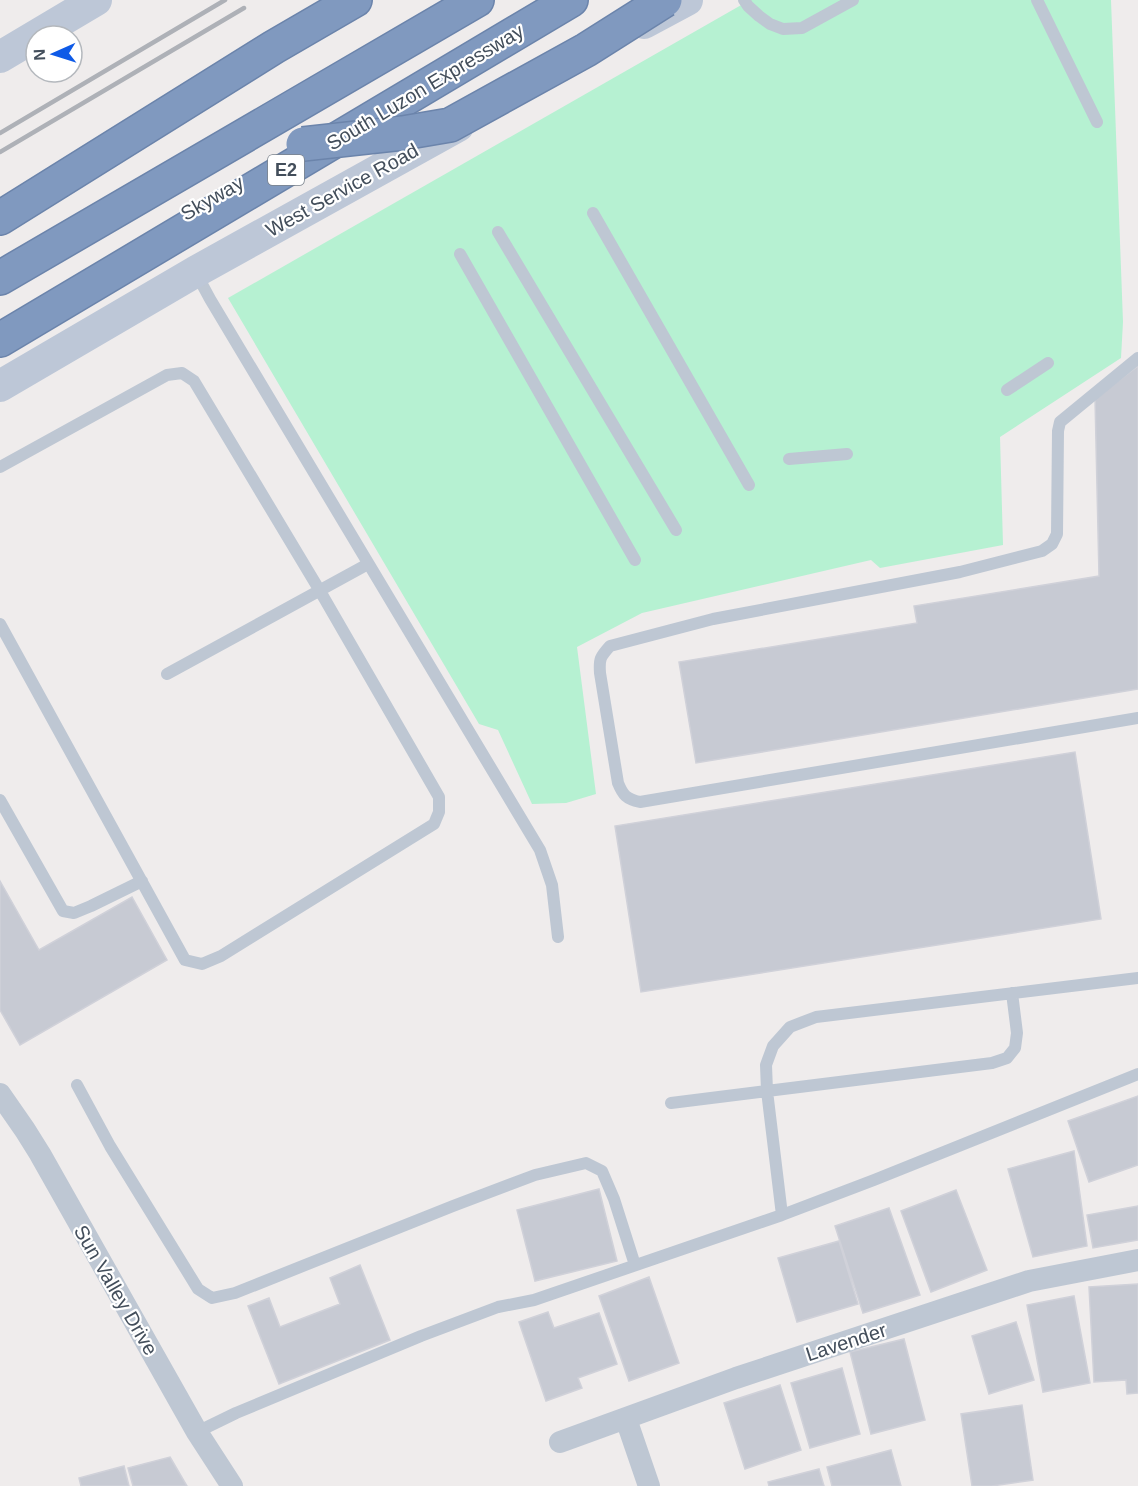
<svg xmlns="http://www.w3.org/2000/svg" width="1138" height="1486" viewBox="0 0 1138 1486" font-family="Arial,sans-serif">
<rect width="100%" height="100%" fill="#efecec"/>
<!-- green -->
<path fill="#b6f1d2" d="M750,0H1111L1123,322L1121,358L1000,437L1003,545L880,568L871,560L642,613L577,647L596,794L566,803L532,804L498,730L479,724L228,298Z"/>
<!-- building -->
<path fill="#c7cad3" stroke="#d0d1d9" stroke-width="1.5" d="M1138,366V689L696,763L679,662L917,623L914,606L1099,576L1095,398Z
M1075,752L1101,919L641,992L615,826Z
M0,881L39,950L132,897L167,960L20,1045L0,1010Z
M1138,1096V1165L1089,1182L1068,1121Z
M1074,1151L1087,1246L1033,1257L1008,1169Z
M599,1189L617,1261L535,1281L517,1210Z
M956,1190L987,1270L931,1292L901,1211Z
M1138,1206V1240L1093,1248L1087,1215Z
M889,1208L920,1295L863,1313L835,1226Z
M839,1241L858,1304L797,1322L778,1258Z
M360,1265L390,1340L279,1384L248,1306L269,1298L280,1327L340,1304L330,1278Z
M649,1277L679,1363L629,1381L599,1296Z
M1138,1284V1393L1127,1394L1126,1380L1094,1382L1089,1287Z
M1074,1296L1090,1383L1043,1392L1027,1305Z
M548,1312L554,1328L599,1313L617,1364L578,1378L582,1388L546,1401L519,1322Z
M1016,1322L1034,1380L989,1394L972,1336Z
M904,1339L925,1420L871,1434L850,1352Z
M842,1368L860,1434L810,1448L791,1383Z
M780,1385L801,1450L745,1469L724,1403Z
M1022,1405L1033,1480L992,1486H972L961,1414Z
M891,1450L901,1486H832L827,1467Z
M170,1457L187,1486H133L128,1468Z
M124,1466L129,1486H81L79,1478Z
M819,1469L824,1486H769L768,1482Z"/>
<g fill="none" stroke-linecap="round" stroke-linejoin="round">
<defs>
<path id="motorway" d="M0,218L274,47L355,0
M0,278L477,0
M0,340L571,0"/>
</defs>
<!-- motorway casing -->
<use href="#motorway" stroke="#6b84ab" stroke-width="36"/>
<!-- service -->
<path stroke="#bec7d3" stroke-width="12" d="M744,0L748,6L759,16L770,24L783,29L802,28L853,0
M1037,0L1097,122
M593,213L749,485
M498,232L676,530
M460,254L635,560
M196,273L210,299L540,850L552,885L558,937
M1138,358L1060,422L1058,431L1057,534L1052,544L1042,551L960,572L713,619L610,646C600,657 599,659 600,673L618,783C623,795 626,799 640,802L1138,718
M1007,390L1048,363
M789,459L847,454
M0,467L167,375L182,373L194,381L320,591L439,797V812L434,824L221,956L202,964L185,960L0,624
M167,674L368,564
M0,800L63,911L74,913L91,906L142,881
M77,1085L110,1146L198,1289L212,1298L235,1293L453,1206L535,1175L586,1163L602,1171L614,1199L635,1265
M671,1103L992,1063L1007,1058L1015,1048L1017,1033L1012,993
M782,1215L767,1091L766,1065L773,1046L790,1027L816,1017L1138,978
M197,1432L236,1413L421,1336L498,1307L534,1300L782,1215L874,1180L1138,1074"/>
<!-- minor -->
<path stroke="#bec7d3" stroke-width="22" d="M0,1094L25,1130L40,1154L197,1432L232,1486
M626,1419L649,1486
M560,1442L736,1378L1029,1281L1138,1260"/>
<!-- secondary -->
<path stroke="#bdc7d7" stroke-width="32" d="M644,23L687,0
M0,57L96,0
M0,386L195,272L458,126"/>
<!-- motorway -->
<use href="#motorway" stroke="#8099bf" stroke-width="33"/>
<!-- rail -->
<path stroke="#aeb1b7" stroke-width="4.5" d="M0,133L225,0
M0,152L244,8"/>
<defs>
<path id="motorway-bridge" d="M303,144L403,133L450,125L586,50L665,0"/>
</defs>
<!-- motorway-bridge casing -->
<use href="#motorway-bridge" stroke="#6b84ab" stroke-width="36" stroke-linecap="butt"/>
<!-- motorway-bridge -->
<use href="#motorway-bridge" stroke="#8099bf" stroke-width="33"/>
</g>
<g text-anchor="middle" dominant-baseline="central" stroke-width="4.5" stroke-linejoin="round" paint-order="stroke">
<!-- shield labels -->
<rect fill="#fff" stroke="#7b838c" stroke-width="1.5" x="268" y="155" width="36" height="30" rx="4.5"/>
<g font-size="18" font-weight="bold" fill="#434e5b">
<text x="286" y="170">E2</text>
</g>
<!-- street labels -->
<g font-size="20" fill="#434e5b" stroke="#fff">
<text transform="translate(425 87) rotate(-31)">South Luzon Expressway</text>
<text transform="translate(342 190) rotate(-29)">West Service Road</text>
<text transform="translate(212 198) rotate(-30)">Skyway</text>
<text transform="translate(116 1290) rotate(60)">Sun Valley Drive</text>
<text transform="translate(846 1342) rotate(-18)">Lavender</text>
</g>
</g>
<!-- north arrow -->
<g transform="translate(54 54) rotate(267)"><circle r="28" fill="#ffffff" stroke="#b4b8bd" stroke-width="1.5"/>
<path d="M0-4.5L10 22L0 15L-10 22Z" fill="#0e5ae7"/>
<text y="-9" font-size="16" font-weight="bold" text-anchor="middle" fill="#434e5b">N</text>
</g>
</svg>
